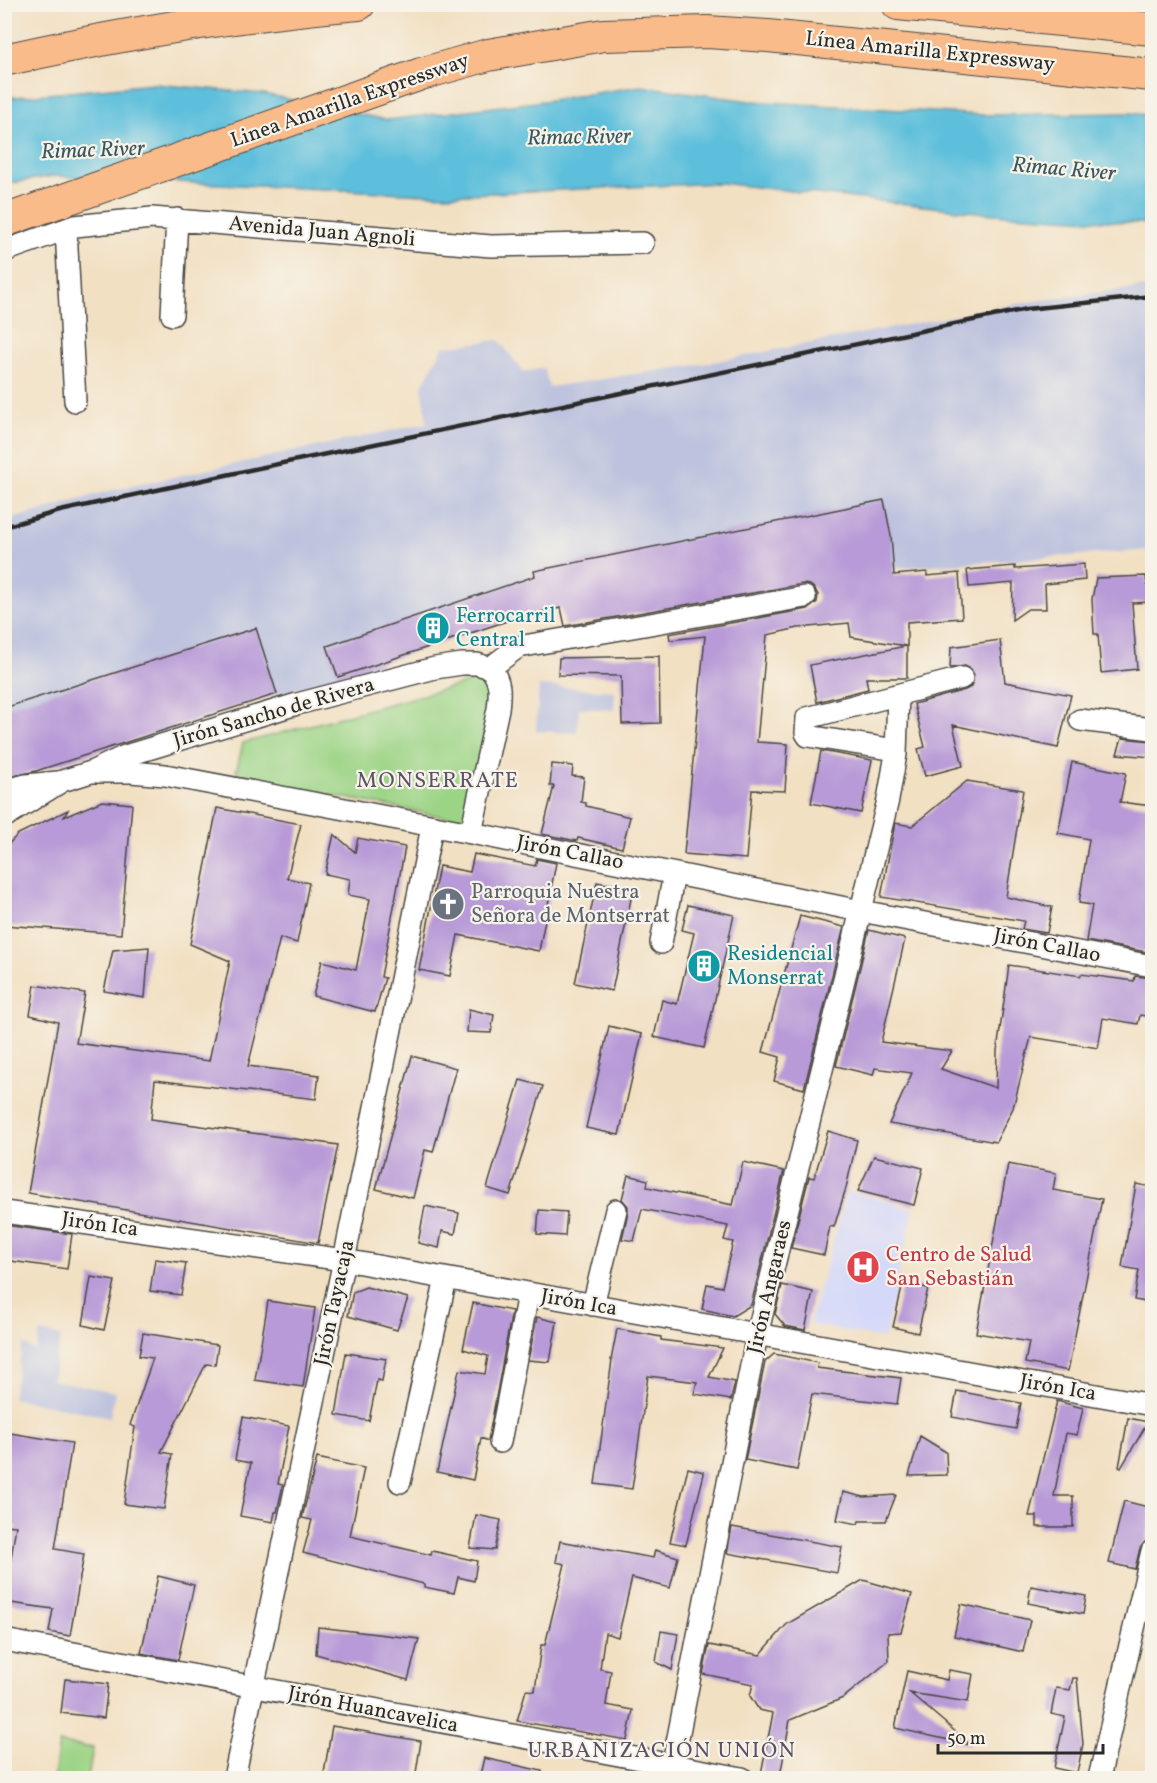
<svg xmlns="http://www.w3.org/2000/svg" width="1157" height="1783" viewBox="0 0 1157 1783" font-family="Vollkorn,serif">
<rect width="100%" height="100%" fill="#f7f3e8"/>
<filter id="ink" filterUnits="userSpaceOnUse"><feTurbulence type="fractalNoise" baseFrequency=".0167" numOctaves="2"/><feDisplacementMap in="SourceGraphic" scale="12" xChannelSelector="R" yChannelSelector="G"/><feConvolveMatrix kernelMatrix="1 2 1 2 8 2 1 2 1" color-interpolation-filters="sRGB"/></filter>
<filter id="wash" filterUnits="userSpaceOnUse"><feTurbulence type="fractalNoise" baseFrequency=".008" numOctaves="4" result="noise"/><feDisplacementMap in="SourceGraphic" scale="24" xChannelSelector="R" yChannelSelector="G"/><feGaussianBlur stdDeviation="1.35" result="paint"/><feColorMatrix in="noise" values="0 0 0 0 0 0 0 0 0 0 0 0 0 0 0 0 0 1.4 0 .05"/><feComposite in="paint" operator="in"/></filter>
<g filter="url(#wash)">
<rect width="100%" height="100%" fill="#f2e0c3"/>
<!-- built -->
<path fill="#d4d8f9" d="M848,1191L914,1209L884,1339L809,1324Z"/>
<!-- industrial -->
<path fill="#bdc3de" d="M1152,286V550L822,573L539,610L338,677L277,694L5,781V521L108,491L427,423L422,386L443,347L499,340L523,372L544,368L549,387L702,364L1027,302Z
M539,686L615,691L614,710L579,708L577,733L536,731Z
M40,1332L61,1336L52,1380L115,1392L110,1417L12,1398L23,1344L36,1351Z"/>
<!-- green -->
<path fill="#9cd486" stroke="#648058" stroke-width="1.5" d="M482,679L496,685L470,815L461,820L235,777L243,743Z
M59,1743L93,1748L88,1778H54Z"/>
<!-- water -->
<path fill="#5dbfdb" stroke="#447583" stroke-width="1.5" d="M154,84L264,94L387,120L544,101L641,86L750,101L984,115L1131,113L1152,116V224L994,214L720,183L446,195L53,176L5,184V98Z"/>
<g id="blocks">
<!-- building -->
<path fill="#b79ad7" d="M884,500L891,536L894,575L927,572V576L959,573L962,618L907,622V678H866L868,689L817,702L810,665L906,646L851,637L849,623L798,628L767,635L757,742L788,744L785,791L752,790L746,859L684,854L705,636L670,640L669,634L808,609L817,602L818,595L815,589L810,585L803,584L565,626L561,608L525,615L338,677L327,646L535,576L534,571Z
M1084,564L1085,580L1045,584L1046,609H1028L1012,620L1013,583L969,587L967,570L1015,566V569Z
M1146,576L1147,585H1152V602L1132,603L1137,669L1101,673L1098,634H1094L1092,599L1096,578Z
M256,628L277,694L36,771L4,778V708Z
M1000,640L1005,682L1071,695L1058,748L953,725L963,766L925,776L918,749L925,747L914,704L965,690L971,687L974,675L971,669L965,666L950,668L951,647Z
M659,656L660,723L622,724L621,676L558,675L559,658Z
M1122,738L1152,741V757L1117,754Z
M821,751L872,760L861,813L811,803Z
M1072,762L1126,773L1120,802L1152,806V953L1086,941L1092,905L1079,903L1089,839L1058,833Z
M552,764L573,766L572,776L584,777L581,802L586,803V806L630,817L622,848L578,838L577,841L542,834L554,786H550Z
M967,781L1023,790L1006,897L1052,907L1047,933L1022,929L1024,921L881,897L895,823L912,826Z
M102,801L132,804L121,934L4,925V849L18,834L68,810L64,817Z
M217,808L301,824L287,878L309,883L297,943L280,938L248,1066L319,1075L316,1099L155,1080L151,1119L338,1145L318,1243L28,1193L58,1022L30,1015L35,985L85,993L76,1043L209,1061L230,961L190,944Z
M334,834L355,852L358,838L405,847L381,977L385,978L375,1012L313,996L322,961L356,970L370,899L348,895L350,879L325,874Z
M474,854L535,866L537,859L556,863L539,951L458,935L450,976L419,970L439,866L470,872Z
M597,882L633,889L612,991L575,983Z
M688,905L734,915L704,1048L654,1037L662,1000L677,1004L694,933L682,930Z
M800,916L844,927L804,1089L774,1081L780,1057L763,1052Z
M869,930L905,939L881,1042L952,1051L941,1069L996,1088L997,1051L1009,965L1081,976V974L1134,981L1135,976L1152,978V1017L1140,1015L1138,1024L1103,1018L1098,1048L1031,1037L1013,1108L996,1142L889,1124L912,1073L875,1068L873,1075L836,1066Z
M149,947L145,998L104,991L113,950Z
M469,1009L494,1015L491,1033L467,1032Z
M609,1026L642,1034L619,1135L586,1128Z
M412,1056L456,1068L433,1152L425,1150L413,1198L376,1189Z
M520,1080L543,1086L510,1195L487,1188Z
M828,1131L857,1140L846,1188L834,1227L830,1226L824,1255L791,1248L809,1177L814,1178Z
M874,1156L923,1168L914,1205L858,1191Z
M743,1162L784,1171L751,1305L733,1316L702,1309L707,1284L722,1287L733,1242L724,1240L728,1226L642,1209L634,1241L622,1239L628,1212V1206L622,1199L628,1175L648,1180L647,1187L733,1205Z
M1008,1164L1056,1173L1053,1190L1102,1199L1068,1371L1025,1363L1029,1342L976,1333Z
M1136,1184L1152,1187V1303L1134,1300L1139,1270L1122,1267Z
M425,1206L459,1213L455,1234L442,1231L439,1248L418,1243Z
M539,1210L567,1212L565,1236L537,1234Z
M4,1225L72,1234L67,1269L4,1260Z
M155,1259L186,1263L181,1295L150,1291Z
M91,1277L115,1281L104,1330L83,1325Z
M903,1283L928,1288L918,1333L893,1327Z
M782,1285L813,1292L805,1330L785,1326L775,1314Z
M366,1287L408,1298L397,1330L348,1316L353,1292Z
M268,1301L315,1308L303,1387L255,1380Z
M473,1303L512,1311L488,1441L481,1438L473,1480L437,1472L459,1370L485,1374L488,1356L463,1349Z
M537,1317L557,1322L550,1362L528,1360Z
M617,1329L661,1337V1340L723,1348L709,1377L735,1382L731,1400L694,1394L697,1382L648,1376L632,1489L595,1484L612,1360H611Z
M143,1333L218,1345L215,1365L206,1364L161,1452L172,1454L164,1509L124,1504L135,1427L130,1425L153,1358L139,1356Z
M346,1353L386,1359L382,1381L377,1380L369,1421L336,1415Z
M774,1354L818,1363L817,1368L901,1378L897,1404L812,1394L797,1470L745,1460L765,1362Z
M957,1391L1021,1403L1016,1429L952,1417Z
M1057,1401L1083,1408L1077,1435L1066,1433L1054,1496H1073V1527H1037V1516H1029Z
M243,1417L289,1426L278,1484L283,1485L277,1512H275L273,1522L240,1516L251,1463L235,1460Z
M1128,1418L1148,1422L1121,1468L1119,1467Z
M4,1432L72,1443L55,1549L84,1554L70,1636L49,1632L53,1609L4,1602L16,1526L4,1525Z
M920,1436L946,1452L947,1475L909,1476Z
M317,1458L364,1468L350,1536L431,1555L432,1551L477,1561L474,1581L458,1577L454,1593L424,1587V1584L303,1553L312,1520L302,1518Z
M688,1468L704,1472V1474L686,1545L670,1542Z
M843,1492L864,1497L896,1495L886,1521H859L858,1524L837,1520Z
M1124,1501L1152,1508L1147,1540L1140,1548L1135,1569L1109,1563Z
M476,1515L501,1520L495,1550L470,1548Z
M732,1527L842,1547L837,1573L727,1553Z
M560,1541L653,1558L655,1550L678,1557L670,1588L632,1578L618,1637L605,1633L600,1669L611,1671L606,1705L633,1710L627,1740L517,1721L526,1690L535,1691L541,1645H545L565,1564L556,1562Z
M158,1576L194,1585L178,1660L141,1653Z
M863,1580L912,1594L901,1632L888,1633L889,1661L843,1698L790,1720L780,1777L761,1774L773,1713L759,1710L750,1696L753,1684L703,1674L709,1645L760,1655L787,1624Z
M1031,1586L1086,1596L1083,1614L1028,1603Z
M961,1604L1030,1620L1023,1652L954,1636Z
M318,1627L419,1639L408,1680L316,1654Z
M661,1631L678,1634L672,1670L656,1662Z
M949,1670L973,1674L968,1702L910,1693L971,1745L895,1728L907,1671L947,1680Z
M1073,1678H1077L1083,1744L1077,1773L1054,1768L1065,1717L1051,1714L1056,1688L1070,1690Z
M65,1679L108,1684L104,1718L61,1713Z
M332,1726L421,1741L415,1779H323Z
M484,1758L542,1771L541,1779H479Z"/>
</g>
</g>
<g filter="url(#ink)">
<use href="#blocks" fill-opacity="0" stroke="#494642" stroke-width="1.5"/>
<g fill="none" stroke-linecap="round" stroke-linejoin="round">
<defs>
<path id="minor" d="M66,229L75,401
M4,251L75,226L152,218L491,246L643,243
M172,315L177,219
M490,668L518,647L805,597
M1080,720L1152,729
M896,750L808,736L806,733L807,718L962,678
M91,772H131L165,775L471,833L861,911L1152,966
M4,791L26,785L58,782
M4,817L62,781L91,772L125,756L297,704L435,668L462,664H477L490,668
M471,833L498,709C500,692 501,681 490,668
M661,943L674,874
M4,1212L344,1260L1152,1405
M593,1305L616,1210
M500,1442L528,1294
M400,1482L446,1279
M4,1640L742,1778
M234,1778L344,1260L432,827
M670,1778L757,1335L888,800L896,754L898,695
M1099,1778L1152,1551"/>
<path id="highway" d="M898,4L1152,29
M4,60C121,34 240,14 359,4
M4,221L421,74L488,55L604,35L707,32L768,36L1152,75"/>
</defs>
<!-- minor casing -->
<use href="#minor" stroke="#494642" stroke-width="24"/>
<!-- highway casing -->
<use href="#highway" stroke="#494642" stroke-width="34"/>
<!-- minor -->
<use href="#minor" stroke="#fff" stroke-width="21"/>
<!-- highway -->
<use href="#highway" stroke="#fabb8b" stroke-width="32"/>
<!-- rail -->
<path stroke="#2b2b2b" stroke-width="4.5" d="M4,527L60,511L254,469L1027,309L1152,296"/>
</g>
</g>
<!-- icons -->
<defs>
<symbol id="building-disc" viewBox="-11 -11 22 22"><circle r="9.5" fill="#0f9aa8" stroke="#f7f3e8"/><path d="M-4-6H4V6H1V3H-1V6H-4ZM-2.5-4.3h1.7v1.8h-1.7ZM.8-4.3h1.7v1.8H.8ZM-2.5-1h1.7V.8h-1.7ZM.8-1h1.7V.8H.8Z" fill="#fff"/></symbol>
<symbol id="church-disc" viewBox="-11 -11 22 22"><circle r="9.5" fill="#6b7280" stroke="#f7f3e8"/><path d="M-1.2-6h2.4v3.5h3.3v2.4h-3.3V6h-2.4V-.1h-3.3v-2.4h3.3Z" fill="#fff"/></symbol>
<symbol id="hospital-disc" viewBox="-11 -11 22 22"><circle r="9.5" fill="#e0444e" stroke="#f7f3e8"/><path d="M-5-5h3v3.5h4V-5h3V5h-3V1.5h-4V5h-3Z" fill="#fff"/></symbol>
</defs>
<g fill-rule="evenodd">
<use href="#building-disc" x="414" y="609" width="38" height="38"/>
<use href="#church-disc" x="429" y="885" width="38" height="38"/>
<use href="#building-disc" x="685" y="947" width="38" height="38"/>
<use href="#hospital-disc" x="844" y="1248" width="38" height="38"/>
</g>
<g text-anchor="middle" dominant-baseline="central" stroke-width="4.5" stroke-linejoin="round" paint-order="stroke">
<!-- street labels -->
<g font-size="21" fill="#2b2b2b" stroke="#f7f3e8">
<text transform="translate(930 52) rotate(6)">Línea Amarilla Expressway</text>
<text transform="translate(350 101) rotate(-19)">Linea Amarilla Expressway</text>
<text transform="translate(322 232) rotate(5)">Avenida Juan Agnoli</text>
<text transform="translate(274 713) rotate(-16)">Jirón Sancho de Rivera</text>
<text transform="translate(570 853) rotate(11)">Jirón Callao</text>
<text transform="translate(1047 946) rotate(11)">Jirón Callao</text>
<text transform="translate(100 1225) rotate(8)">Jirón Ica</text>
<text transform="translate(770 1287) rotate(-77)">Jirón Angaraes</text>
<text transform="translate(335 1303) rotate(-78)">Jirón Tayacaja</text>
<text transform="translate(579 1303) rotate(10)">Jirón Ica</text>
<text transform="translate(1058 1388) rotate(10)">Jirón Ica</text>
<text transform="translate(373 1710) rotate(11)">Jirón Huancavelica</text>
</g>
<!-- culture labels -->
<g font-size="21" fill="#0d838f" stroke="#f7f3e8" text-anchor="start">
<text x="456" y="616">Ferrocarril<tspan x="456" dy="24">Central</tspan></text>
<text x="727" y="954">Residencial<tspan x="727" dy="24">Monserrat</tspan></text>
</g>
<!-- worship labels -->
<g font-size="21" fill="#5b616d" stroke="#f7f3e8" text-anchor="start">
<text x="471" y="892">Parroquia Nuestra<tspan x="471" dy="24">Señora de Montserrat</tspan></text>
</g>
<!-- health labels -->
<g font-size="21" fill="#be3a42" stroke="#f7f3e8" text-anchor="start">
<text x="886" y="1255">Centro de Salud<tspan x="886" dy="24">San Sebastián</tspan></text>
</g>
<!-- water labels -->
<g font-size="22" font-style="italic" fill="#3a5760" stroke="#f7f3e8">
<text transform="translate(579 138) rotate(-1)">Rimac River</text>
<text transform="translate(93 151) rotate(-2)">Rimac River</text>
<text transform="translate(1064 170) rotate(5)">Rimac River</text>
</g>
<!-- neighbourhood labels -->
<g font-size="22" letter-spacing="1.5" fill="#5c5267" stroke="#f7f3e8">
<text x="438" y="781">MONSERRATE</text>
<text x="662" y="1751">URBANIZACIÓN UNIÓN</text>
</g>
</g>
<!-- margin -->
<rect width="1157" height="1783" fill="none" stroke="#f7f3e8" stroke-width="24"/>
<!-- scale -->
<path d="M938 1744v9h165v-9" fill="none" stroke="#2b2b2b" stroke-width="3"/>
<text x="947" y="1744" font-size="18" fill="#2b2b2b" stroke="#f7f3e8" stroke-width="4.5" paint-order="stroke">50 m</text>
</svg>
